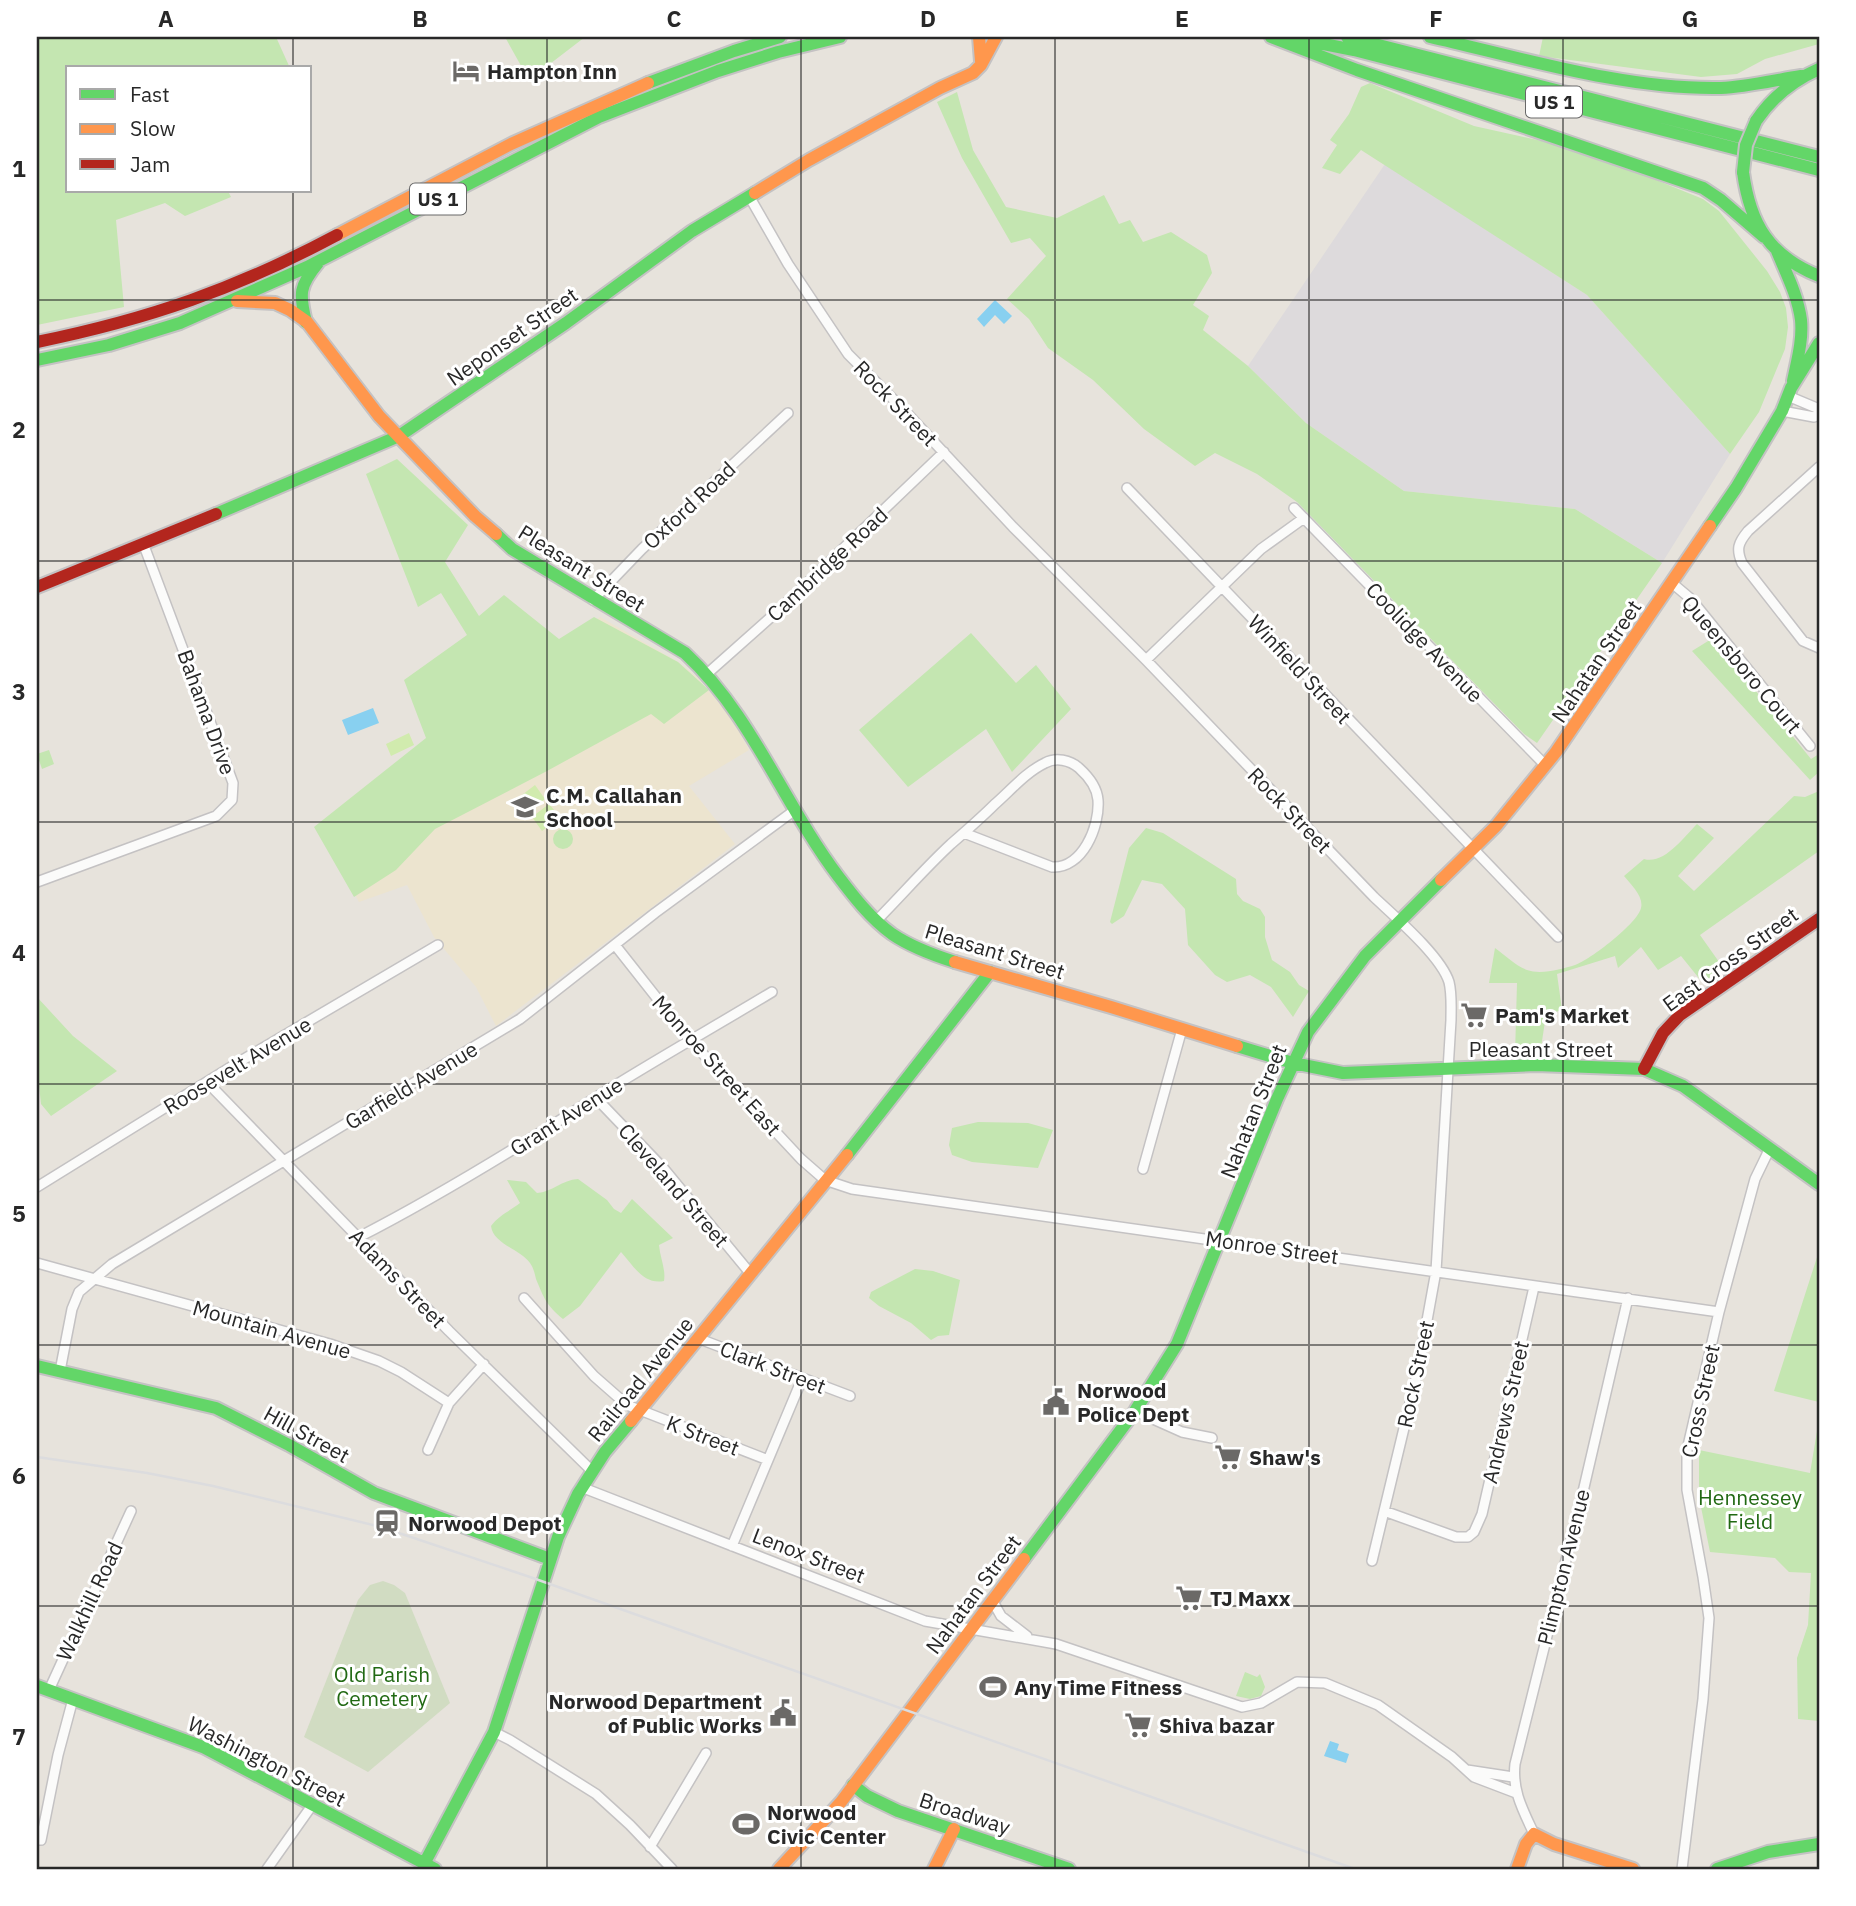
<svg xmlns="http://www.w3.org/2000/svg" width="1856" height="1906" viewBox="0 0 1856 1906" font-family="'IBM Plex Sans',sans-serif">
<rect width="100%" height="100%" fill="#e7e3dc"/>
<!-- industrial -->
<path fill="#dddadc" d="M1385,164L1587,295L1730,454L1662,563L1575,509L1404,491L1306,423L1248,366Z"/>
<!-- education -->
<path fill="#ece4cf" d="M600,617L678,662L697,677L732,719L749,750L689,786L735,844L496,1026L476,987L434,937L407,885L359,902L318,827Z"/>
<!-- green -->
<path fill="#c4e6b1" d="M37,37H276L290,68H68V191H228L231,197L185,216L165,203L116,220L124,307L37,325Z
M505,37H585L529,80Z
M1543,37H1819V44L1765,59L1737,74L1701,77L1539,56Z
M1370,83L1474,126L1542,141L1629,169L1703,199L1719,211L1767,271L1780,292L1786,308L1788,327L1785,349L1759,412L1730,454L1587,295L1361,150L1340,174L1322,168L1337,145L1330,140L1349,114L1361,87Z
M957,92L973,150L1006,207L1057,218L1104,195L1119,224L1130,220L1143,242L1171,232L1207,255L1212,273L1193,305L1209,316L1203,330L1248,366L1306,423L1404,491L1575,509L1662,563L1537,743L1524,734L1297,502L1257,474L1215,453L1195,466L1144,429L1093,380L1048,348L1029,319L1007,299L1046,256L1030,238L1011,243L962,158L937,102Z
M397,459L468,525L445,562L479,616L504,595L559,639L594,617L678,662L709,690L664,724L651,714L547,771L435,829L396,870L354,897L314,827L426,738L404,680L467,635L441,593L418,607L366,474Z
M971,633L1016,683L1036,665L1071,709L1012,772L986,729L908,787L859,730Z
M1713,638L1811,759L1819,754V772L1810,780L1692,651Z
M49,750L54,764L42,769L37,754Z
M1819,791V851L1700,935L1724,969L1702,982L1681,956L1658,970L1641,947L1618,968L1615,956L1557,974L1562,1010L1546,1015L1540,1054L1515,1055L1517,983H1489L1495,948C1505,955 1516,966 1527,970C1541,975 1562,969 1575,965C1590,960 1638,923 1641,908C1644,896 1631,885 1624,876L1644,859C1664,865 1684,837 1697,824L1714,838L1678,876L1694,891L1794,796L1805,797Z
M1146,828L1163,833L1236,879L1237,894L1243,901L1260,909L1265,917V937L1272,960L1290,972L1299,985L1309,991L1293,1017L1271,987L1250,975L1227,982L1215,975L1188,945L1185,909L1162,884L1142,880L1124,916L1112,924L1110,922L1129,848Z
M553 839a10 10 0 1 1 20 0a10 10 0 1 1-20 0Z
M37,997L73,1036L117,1071L51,1116L41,1104L37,1067Z
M978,1122L1028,1123L1053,1130L1038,1168L972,1162L952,1155L949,1145L952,1128Z
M578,1179L607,1200L614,1209L621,1213L632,1199L673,1238L659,1245C660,1258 666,1269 664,1281C643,1285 633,1265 621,1252L580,1306L563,1319C546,1305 544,1298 536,1279C535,1274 533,1267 530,1263C520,1249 493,1244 491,1226C499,1215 510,1211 520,1203L507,1180L526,1182L537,1193C552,1192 562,1180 578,1179Z
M1819,1251V1402L1774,1391Z
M915,1269L933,1271L960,1280L949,1335L938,1336L931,1340L911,1323L879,1306L869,1298L871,1292Z
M1819,1419V1721L1798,1719L1797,1658L1808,1625L1811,1573L1789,1572L1775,1558L1710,1552L1699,1497V1450L1810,1473Z
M1245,1672L1257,1677L1260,1674L1265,1687L1261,1696L1250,1699L1236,1696Z"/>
<!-- cemetery -->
<path fill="#d1dcc2" d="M383,1581L394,1585L405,1593L450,1703L368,1772L304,1737L358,1600L370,1585Z"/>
<!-- pitch -->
<path fill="#d1ebae" d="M409,733L414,745L391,756L386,744Z
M535,785L545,799L528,812L518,798Z
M549,804L560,817L542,831L532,817Z"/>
<!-- water -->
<path fill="#88d0f0" d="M995,300L1012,316L1004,324L995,315L984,327L977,319Z
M373,708L379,723L348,735L342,720Z
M1330,1741L1339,1744L1337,1750L1349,1754L1346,1763L1324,1756Z"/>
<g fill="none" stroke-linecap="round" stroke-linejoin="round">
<defs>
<path id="street" d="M749,196L788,264L848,354L905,411L1013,527L1146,660L1374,897C1394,916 1441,956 1449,982C1452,994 1451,1007 1451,1020L1436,1271L1418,1370L1372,1561
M1788,396L1819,409
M1782,411L1814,417L1819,415
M1819,467L1748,531C1738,543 1736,549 1742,563L1803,641L1819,648
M1127,488L1558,937
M1294,508L1546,766
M1672,583L1691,599L1810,746
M593,600L642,549L788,413
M1146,660L1261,549L1304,518
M708,673L780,609L944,452
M37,882L216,816L232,800L233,783L223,756L143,543
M876,921C901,896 925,868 951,844C966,831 981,818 995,804C1010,791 1026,772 1045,763C1056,757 1070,760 1079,768C1089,777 1097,787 1098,800C1100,827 1082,869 1052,867L964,833
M615,945L690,1040L801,1159L825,1180L852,1189L1719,1312
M207,1082L449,1331L592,1471
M596,1098L665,1170L750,1273
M1143,1169L1182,1029
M37,1187L234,1065L438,945
M359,1237C441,1195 520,1146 598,1096C655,1060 714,1027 772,992
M37,1263L330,1344L379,1361L401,1372L449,1403L484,1364
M524,1298L594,1376L627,1405L768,1460
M697,1338L850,1396
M60,1371L72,1309L79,1292L112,1264L520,1019L655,913L795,810
M1135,1411L1182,1432L1212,1438
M428,1450L449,1403
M581,1487L925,1621L1056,1644L1242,1707L1261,1703L1297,1682L1325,1683L1378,1705L1452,1757L1474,1777L1516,1793
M1384,1511L1456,1537H1468L1474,1532L1482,1514L1534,1287
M732,1546L802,1379
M992,1600L1001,1616L1027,1636
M49,1690L131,1511
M494,1732L510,1740L596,1794L630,1825L672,1869
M1467,1770L1513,1777
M1534,1834C1523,1810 1512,1791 1515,1764L1582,1496L1628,1298
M37,1840H41L58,1755L73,1699
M650,1847L706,1753
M267,1869L313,1804
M1682,1869L1703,1699L1709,1618L1703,1577L1687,1490V1450L1719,1312L1755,1179L1770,1148"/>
<path id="fast" d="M1271,37L1357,70L1703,188L1721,200L1764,237
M1288,37L1354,50L1819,170
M1347,37L1819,157
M1430,37C1522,58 1627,90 1721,88C1747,87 1775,80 1801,76
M648,83L734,51L780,37
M1756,121C1772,97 1792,81 1819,69
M1743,172C1750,224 1769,256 1819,276
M1777,251C1786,273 1798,296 1801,320C1803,340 1797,361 1793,381
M306,322C299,294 299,286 318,263
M37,360L109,345L180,323L307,267L599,117L718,71L778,52L840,37
M216,514L399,436L566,323L692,231L755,193
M1710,526L1736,488L1782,411L1791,388L1819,343
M496,534L512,549L685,653C752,715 783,803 838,876C854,897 870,918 892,934C911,947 933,955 955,962
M1237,1046L1293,1063L1343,1073L1536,1065L1644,1069L1683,1086L1819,1184
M847,1155L990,972
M37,1366L216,1408L289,1445L374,1493L550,1559
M1024,1559L1135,1411L1177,1344L1277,1099L1308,1032L1365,956L1441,880
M37,1686L203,1747L435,1869
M853,1785L867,1796L898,1811L1069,1869
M424,1864L494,1732L558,1537L578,1494L605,1452L631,1421
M1717,1869L1768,1852L1819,1844"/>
<path id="slow" d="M979,37L981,61
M755,193L809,160L940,88L973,73L981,65L996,37
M337,235L511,144L648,83
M237,301L275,303L290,310L307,322L379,416L475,516L496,534
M1441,880L1496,826L1556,752L1710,526
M955,962L1111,1007L1237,1046
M631,1421L847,1155
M779,1869L841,1802L1024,1559
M934,1869L954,1829
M1517,1869L1526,1844L1534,1834L1554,1844L1633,1869"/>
<path id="jam" d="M37,342C149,319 236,289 337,235
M37,587L216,514
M1644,1069L1663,1033L1680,1015L1819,919"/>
</defs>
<!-- street casing -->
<use href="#street" stroke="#c4c2c3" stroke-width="12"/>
<!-- fast casing -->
<use href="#fast" stroke="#c4c2c3" stroke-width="16"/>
<!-- slow casing -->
<use href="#slow" stroke="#c4c2c3" stroke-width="16"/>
<!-- jam casing -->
<use href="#jam" stroke="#c4c2c3" stroke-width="16"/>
<!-- street -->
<use href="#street" stroke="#fbfbfa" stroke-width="9"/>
<!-- fast -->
<use href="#fast" stroke="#63d668" stroke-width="12"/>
<!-- slow -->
<use href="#slow" stroke="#ff974d" stroke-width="12"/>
<!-- jam -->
<use href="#jam" stroke="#b3261e" stroke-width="12"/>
<!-- rail -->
<path stroke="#dcdcde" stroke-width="2.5" d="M37,1457L147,1473L213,1486L381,1527L530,1577L1355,1869"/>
<defs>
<path id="fast-bridge" d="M1743,172L1746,145L1756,121"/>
</defs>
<!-- fast-bridge casing -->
<use href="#fast-bridge" stroke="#c4c2c3" stroke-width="16" stroke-linecap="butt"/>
<!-- fast-bridge -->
<use href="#fast-bridge" stroke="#63d668" stroke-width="12"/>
</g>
<!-- grid -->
<path fill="none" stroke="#282828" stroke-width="2" stroke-opacity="0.55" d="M293,37V68M547,37V1869M801,37V1869M1055,37V1869M1309,37V1869M1563,37V1869M293,191V1869M37,300H1819M37,561H1819M37,822H1819M37,1084H1819M37,1345H1819M37,1606H1819"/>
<!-- icons -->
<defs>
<symbol id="hotel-bare" viewBox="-9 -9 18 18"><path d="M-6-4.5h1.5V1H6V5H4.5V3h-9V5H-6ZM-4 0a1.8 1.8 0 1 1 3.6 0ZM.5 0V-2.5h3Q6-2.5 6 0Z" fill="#6b6967" stroke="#fff" stroke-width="2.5" paint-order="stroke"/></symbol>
<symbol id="school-bare" viewBox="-9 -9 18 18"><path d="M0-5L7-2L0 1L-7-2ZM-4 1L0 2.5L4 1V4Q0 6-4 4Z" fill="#6b6967" stroke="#fff" stroke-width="2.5" paint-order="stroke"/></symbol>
<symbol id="supermarket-bare" viewBox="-9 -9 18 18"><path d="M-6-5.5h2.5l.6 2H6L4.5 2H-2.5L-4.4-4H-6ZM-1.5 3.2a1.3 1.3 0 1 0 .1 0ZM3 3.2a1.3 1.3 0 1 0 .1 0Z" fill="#6b6967" stroke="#fff" stroke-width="2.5" paint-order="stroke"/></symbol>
<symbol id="civic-bare" viewBox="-9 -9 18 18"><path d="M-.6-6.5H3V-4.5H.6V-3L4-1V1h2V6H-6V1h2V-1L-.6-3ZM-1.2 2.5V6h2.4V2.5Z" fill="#6b6967" stroke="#fff" stroke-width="2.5" paint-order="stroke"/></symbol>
<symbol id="station-bare" viewBox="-9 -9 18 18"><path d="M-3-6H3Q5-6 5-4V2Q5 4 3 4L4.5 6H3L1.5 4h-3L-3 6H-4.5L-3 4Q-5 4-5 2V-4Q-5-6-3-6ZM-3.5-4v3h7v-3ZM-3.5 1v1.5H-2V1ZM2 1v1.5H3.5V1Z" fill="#6b6967" stroke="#fff" stroke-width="2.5" paint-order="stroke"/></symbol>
<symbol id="stadium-bare" viewBox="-9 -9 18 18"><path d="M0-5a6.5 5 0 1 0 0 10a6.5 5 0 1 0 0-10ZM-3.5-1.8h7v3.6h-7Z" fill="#6b6967" stroke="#fff" stroke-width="2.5" paint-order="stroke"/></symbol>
</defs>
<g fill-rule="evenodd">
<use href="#hotel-bare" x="447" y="52" width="38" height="38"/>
<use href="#school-bare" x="506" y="788" width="38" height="38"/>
<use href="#supermarket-bare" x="1455" y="996" width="38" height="38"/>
<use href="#civic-bare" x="1037" y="1383" width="38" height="38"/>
<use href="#supermarket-bare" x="1209" y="1438" width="38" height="38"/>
<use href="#station-bare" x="368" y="1504" width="38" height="38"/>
<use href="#supermarket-bare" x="1170" y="1579" width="38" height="38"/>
<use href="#stadium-bare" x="974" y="1668" width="38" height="38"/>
<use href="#civic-bare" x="764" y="1694" width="38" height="38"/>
<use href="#supermarket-bare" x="1119" y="1706" width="38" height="38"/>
<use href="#stadium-bare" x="727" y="1805" width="38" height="38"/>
</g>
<g text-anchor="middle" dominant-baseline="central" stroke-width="6" stroke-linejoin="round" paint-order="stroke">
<!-- shield labels -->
<g fill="#fff" stroke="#686868" stroke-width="2">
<rect x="1526" y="86.5" width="56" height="31" rx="5"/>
<rect x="410" y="183.5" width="56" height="31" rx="5"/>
</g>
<g font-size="19" font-weight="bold" fill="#282828">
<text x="1554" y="102">US 1</text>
<text x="438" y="199">US 1</text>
</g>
<!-- poi labels -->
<g font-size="21" font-weight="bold" fill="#282828" stroke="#fff" text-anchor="start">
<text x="487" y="71">Hampton Inn</text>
<text x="546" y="795">C.M. Callahan<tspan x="546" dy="24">School</tspan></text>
<text x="1495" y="1015">Pam's Market</text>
<text x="1077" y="1390">Norwood<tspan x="1077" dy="24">Police Dept</tspan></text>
<text x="1249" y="1457">Shaw's</text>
<text x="408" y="1523">Norwood Depot</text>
<text x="1210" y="1598">TJ Maxx</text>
<text x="1014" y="1687">Any Time Fitness</text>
<text x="762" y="1701" text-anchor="end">Norwood Department<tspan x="762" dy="24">of Public Works</tspan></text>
<text x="1159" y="1725">Shiva bazar</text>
<text x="767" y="1812">Norwood<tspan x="767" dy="24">Civic Center</tspan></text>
</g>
<!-- street labels -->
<g font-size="21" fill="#282828" stroke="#fff">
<text transform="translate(512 336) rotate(-35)">Neponset Street</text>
<text transform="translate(896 403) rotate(46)">Rock Street</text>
<text transform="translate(689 505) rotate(-43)">Oxford Road</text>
<text transform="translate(827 564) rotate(-43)">Cambridge Road</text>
<text transform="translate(582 568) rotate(32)">Pleasant Street</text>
<text transform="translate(1425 642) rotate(46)">Coolidge Avenue</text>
<text transform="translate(1596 661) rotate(-56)">Nahatan Street</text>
<text transform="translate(1742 664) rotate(50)">Queensboro Court</text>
<text transform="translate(1300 669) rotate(47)">Winfield Street</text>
<text transform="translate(207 712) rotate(70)">Bahama Drive</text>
<text transform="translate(1290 810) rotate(46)">Rock Street</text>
<text transform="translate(995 951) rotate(17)">Pleasant Street</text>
<text transform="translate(1730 959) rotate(-36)">East Cross Street</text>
<text x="1541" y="1049">Pleasant Street</text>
<text transform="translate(237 1065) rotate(-31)">Roosevelt Avenue</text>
<text transform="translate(717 1065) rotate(48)">Monroe Street East</text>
<text transform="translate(411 1085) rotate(-31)">Garfield Avenue</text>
<text transform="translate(1253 1111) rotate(-68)">Nahatan Street</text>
<text transform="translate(566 1116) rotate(-32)">Grant Avenue</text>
<text transform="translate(674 1185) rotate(49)">Cleveland Street</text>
<text transform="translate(1272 1247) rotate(8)">Monroe Street</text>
<text transform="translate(398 1278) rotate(46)">Adams Street</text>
<text transform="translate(272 1329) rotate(16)">Mountain Avenue</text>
<text transform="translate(773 1367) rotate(21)">Clark Street</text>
<text transform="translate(1415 1374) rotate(-78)">Rock Street</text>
<text transform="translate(640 1379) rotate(-51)">Railroad Avenue</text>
<text transform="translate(1700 1401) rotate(-78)">Cross Street</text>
<text transform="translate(1505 1412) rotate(-77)">Andrews Street</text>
<text transform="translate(307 1434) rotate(29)">Hill Street</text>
<text transform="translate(703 1435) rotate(21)">K Street</text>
<text transform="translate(809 1555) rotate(21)">Lenox Street</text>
<text transform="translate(1563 1567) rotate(-76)">Plimpton Avenue</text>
<text transform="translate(973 1594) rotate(-53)">Nahatan Street</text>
<text transform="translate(89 1601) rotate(-65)">Walkhill Road</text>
<text transform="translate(267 1761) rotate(27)">Washington Street</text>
<text transform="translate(965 1813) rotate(18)">Broadway</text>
</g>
<!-- park labels -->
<g font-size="21" fill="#216913" stroke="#fff">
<text x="1750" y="1497">Hennessey<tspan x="1750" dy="24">Field</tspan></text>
<text x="382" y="1674">Old Parish<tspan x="382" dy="24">Cemetery</tspan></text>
</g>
</g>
<!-- border -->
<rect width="1856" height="1906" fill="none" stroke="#ffffff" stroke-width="77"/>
<!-- legend -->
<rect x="66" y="66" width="245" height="126" fill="#ffffff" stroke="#a9a9a9" stroke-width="2"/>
<rect x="80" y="89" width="35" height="10" fill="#63d668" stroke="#a9a9a9" stroke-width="2"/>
<text x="130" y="102" font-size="21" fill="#282828">Fast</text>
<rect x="80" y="124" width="35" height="10" fill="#ff974d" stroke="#a9a9a9" stroke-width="2"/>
<text x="130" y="136" font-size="21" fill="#282828">Slow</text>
<rect x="80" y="159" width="35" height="10" fill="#b3261e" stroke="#a9a9a9" stroke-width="2"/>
<text x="130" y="172" font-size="21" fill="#282828">Jam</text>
<rect x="38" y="38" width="1780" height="1830" fill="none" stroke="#282828" stroke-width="2.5"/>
<g font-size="23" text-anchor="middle" font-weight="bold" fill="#282828">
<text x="166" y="27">A</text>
<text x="420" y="27">B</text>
<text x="674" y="27">C</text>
<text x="928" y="27">D</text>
<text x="1182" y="27">E</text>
<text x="1436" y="27">F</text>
<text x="1690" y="27">G</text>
<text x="19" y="177">1</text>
<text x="19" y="438">2</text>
<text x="19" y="700">3</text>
<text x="19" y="961">4</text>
<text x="19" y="1222">5</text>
<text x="19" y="1484">6</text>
<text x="19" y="1745">7</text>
</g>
</svg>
